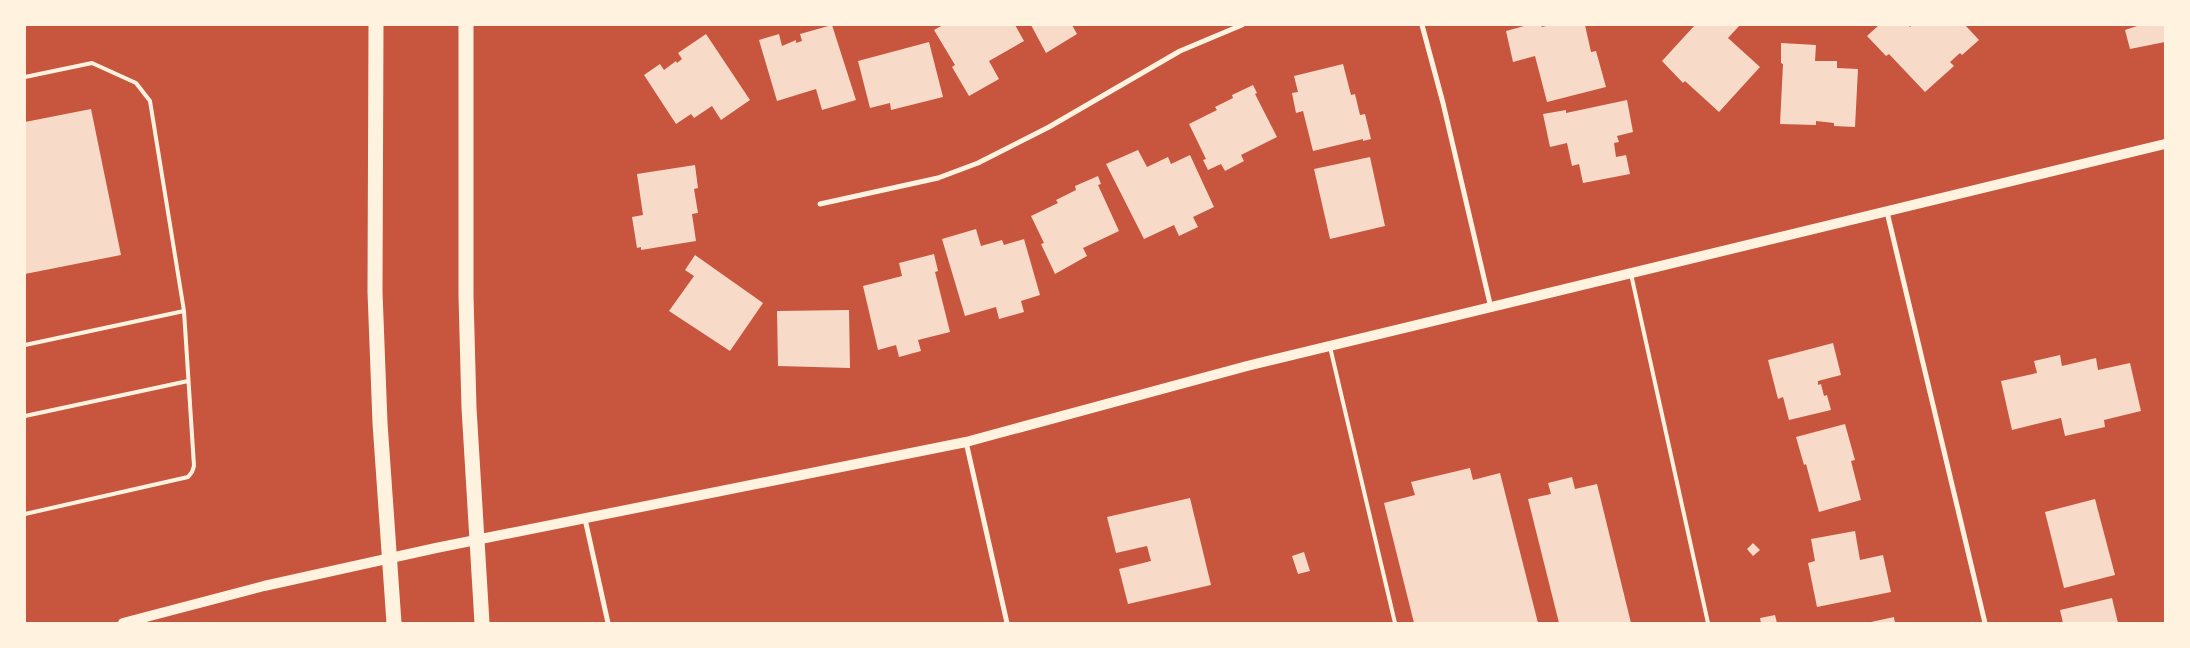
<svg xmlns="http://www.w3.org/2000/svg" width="2190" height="648" viewBox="0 0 2190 648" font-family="'Archivo Narrow',sans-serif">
<rect width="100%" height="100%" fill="#c8553d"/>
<!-- building -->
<path fill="#f7dbc8" d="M832,25L856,100L822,110L816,89L777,101L759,40L779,34L782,46L796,40V43L802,41L800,34Z
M943,25H1015L1024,41L989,61L999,79L969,96L952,67L955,65L934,30Z
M1031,25H1072L1077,34L1046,53Z
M1528,25H1541L1542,27L1550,25H1585L1591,52L1596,51L1606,87L1547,102L1535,56L1513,62L1506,31Z
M1695,25H1740L1728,38L1760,67L1719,112L1685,81L1683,83L1662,61Z
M1879,25H1908L1910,27L1912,25H1965L1979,40L1962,55L1960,53L1950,62L1954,66L1925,92L1889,54L1886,56L1867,36Z
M2140,25H2165V42L2130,49L2125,30Z
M706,34L750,100L721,120L712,106L694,118L691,114L676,124L644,75L660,64L664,70L676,61L677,63L682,59L678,53Z
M929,42L943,97L891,110L890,103L870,108L858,61Z
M1781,43L1816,45L1815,61H1837V68L1858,69L1855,127L1834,126V123L1816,121V125L1780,124L1783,64L1781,63Z
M1343,64L1351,95L1355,94L1360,115L1365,114L1371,139L1363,141V139L1313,151L1303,111L1296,113L1292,93L1298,92L1294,76Z
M1253,85L1257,93L1255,94L1277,137L1241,155L1244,161L1225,171L1221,164L1208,170L1203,160L1206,159L1189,124L1217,110L1215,107L1233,98L1232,95Z
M1627,100L1633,132L1617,136L1619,142L1614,143L1616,157L1626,155L1630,174L1583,183L1579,164L1572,166L1567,143L1550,147L1543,114L1566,110V113Z
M91,109L121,255L25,274V122Z
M1138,150L1147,167L1168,157L1171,164L1190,155L1214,207L1193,217L1198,227L1179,236L1174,225L1144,239L1106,164Z
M1370,157L1385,226L1330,239L1314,169Z
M695,165L698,188L694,189L698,213L692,214L696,241L641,250V247L637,248L632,217L643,215L637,174Z
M1098,176L1101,184L1098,185L1119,231L1083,248L1087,256L1055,274L1041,244L1044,243L1031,216L1058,203L1056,200L1076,190L1075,186Z
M976,229L981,246L1002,240L1004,245L1024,239L1040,295L1021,301L1024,312L999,319L996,307L965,316L942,239Z
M934,254L938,271L935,272L950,332L918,340L921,351L899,357L896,345L878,350L863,286L902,276L899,263Z
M695,255L763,303L730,351L669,311L694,276L685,270Z
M849,310L850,368L778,366L777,311Z
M1833,343L1841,375L1818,381V385L1821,384L1824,396L1827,395L1831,410L1789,420L1783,397L1778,399L1768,360Z
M2060,355L2062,366L2096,358L2098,370L2130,363L2141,411L2104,420L2105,427L2065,436L2061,418L2012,430L2001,381L2037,373L2034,361Z
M1845,424L1855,460L1851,461L1861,500L1819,512L1806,464L1804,465L1796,437Z
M1470,468L1473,480L1500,473L1538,623H1414L1384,503L1415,495L1411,482Z
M1572,477L1575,489L1597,484L1631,623H1559L1528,499L1551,494L1548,483Z
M1190,498L1211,585L1128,604L1119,569L1151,561L1147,546L1116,553L1107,517Z
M2095,499L2115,575L2064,588L2045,512Z
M1855,531L1860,560L1883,555L1891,592L1817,607L1808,563L1815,561L1811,539Z
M1753,543L1760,550L1753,556L1747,549Z
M1304,552L1310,571L1298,574L1292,556Z
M2112,598L2118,623H2063L2060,610Z
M1775,615L1777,623H1761L1760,618Z
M1894,617L1895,623H1871V622Z"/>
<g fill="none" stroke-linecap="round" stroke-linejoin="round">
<!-- service -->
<path stroke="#fff3e0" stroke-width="4" d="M25,77L92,63L136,83L150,101L184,311L25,345
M1631,274L1708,623
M1330,347L1395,623
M25,416L188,381
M25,514L188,477L192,472L194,466L184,311"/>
<!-- minor -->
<path stroke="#fff3e0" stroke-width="5" d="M1422,25L1443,103L1491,308
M820,204L938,178L978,163L1049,127L1180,51L1242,25
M1887,212L1985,623
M966,442L1007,623
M585,519L608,623"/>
<!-- secondary -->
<path stroke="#fff3e0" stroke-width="10" d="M123,623L264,586L436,548L966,442L1247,366L2165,144"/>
<!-- motorway -->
<path stroke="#fff3e0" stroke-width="15" d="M376,25L375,292L380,423L394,623
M466,25V296L469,408L482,623"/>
</g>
<!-- border -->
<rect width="2190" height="648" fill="none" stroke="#fff3e0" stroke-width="52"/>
</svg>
